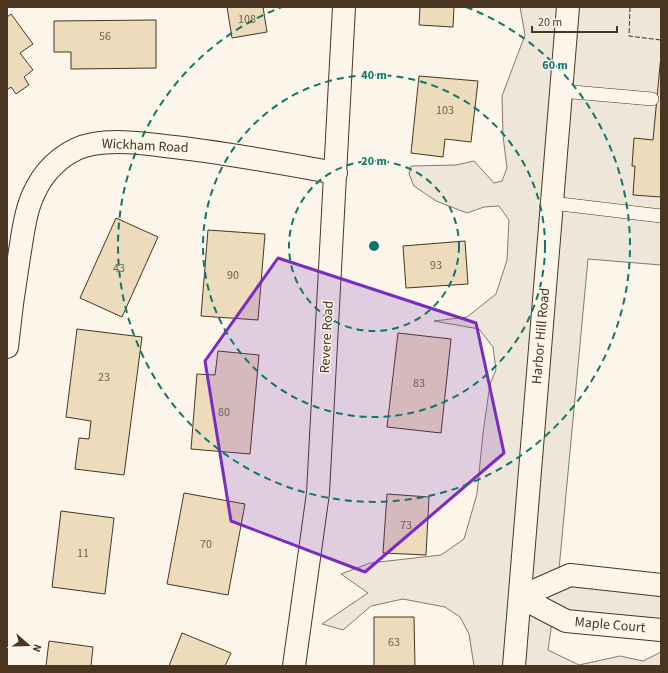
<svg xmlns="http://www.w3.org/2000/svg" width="668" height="673" viewBox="0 0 668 673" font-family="'Source Sans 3',sans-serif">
<rect width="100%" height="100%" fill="#fbf6e9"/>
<!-- green -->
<path fill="#ede6d9" stroke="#887966" d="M520,7H661V265L588,259L558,580L661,585V630L553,615L548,650L579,665L620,656L643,661L661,652V666H474L469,634L460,617L445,607L403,599L371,606L343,630L322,624L368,593L341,574L370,563L441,555L464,539L477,494L483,433L490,384L496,370L493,347L479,329L434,321L467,317L496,294L507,260L509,220L499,206L484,207L467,213L436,201L414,186L409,174L411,166L456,165L474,161L494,183L502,181L507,168L503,136L502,96L525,35Z"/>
<!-- building -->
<path fill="#ecdcbc" stroke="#4a3520" d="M227,7H263L267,32L232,38Z
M420,7H454L453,27L419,25Z
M11,14L33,44L20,53L33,70L24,77L29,85L16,94L11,87L7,90V17Z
M156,20V68L71,69V52H54V21Z
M661,55V197L633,195L635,166H632L634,138L653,140Z
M419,76L478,81L471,142L445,139L443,157L411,153Z
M116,218L158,237L122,317L80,298Z
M208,230L265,234L258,320L201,316Z
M465,241L468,284L406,288L403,246Z
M77,329L142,337L124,475L75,469L79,438L89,439L91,421L66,417Z
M398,333L451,339L441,433L387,427Z
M218,351L259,355L250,454L191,449L197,374L215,375Z
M184,493L245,504L228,595L167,584Z
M387,494L429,497L426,555L383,553Z
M61,511L114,518L105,594L52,587Z
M374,617H414L415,666H374Z
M182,633L231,653L225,666H169Z
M49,641L93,647L91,666H46Z"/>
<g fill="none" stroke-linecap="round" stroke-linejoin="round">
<defs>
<path id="lane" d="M561,91L652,99
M552,203L661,216"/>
<path id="street" d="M7,347C10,317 14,287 19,257C23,234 25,208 37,187C48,166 69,148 93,144C116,140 142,143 165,146C223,152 279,163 336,173
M520,597L566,621L661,630
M520,597L570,575L661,585
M294,666L318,493L344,7"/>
<path id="secondary" d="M514,666L568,7"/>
</defs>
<!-- lane casing -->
<use href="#lane" stroke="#4a3520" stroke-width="14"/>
<!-- street casing -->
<use href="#street" stroke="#4a3520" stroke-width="24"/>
<!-- secondary casing -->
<use href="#secondary" stroke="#4a3520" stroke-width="24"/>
<!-- lane -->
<use href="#lane" stroke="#fbf6e9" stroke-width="13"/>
<!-- street -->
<use href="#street" stroke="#fbf6e9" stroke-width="22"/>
<!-- secondary -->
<use href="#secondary" stroke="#fbf6e9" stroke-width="22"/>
<!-- fence -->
<path stroke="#4a3520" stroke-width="1" stroke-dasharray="5 2" stroke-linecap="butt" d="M630,7L629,36L661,40"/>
</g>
<!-- marked area -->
<path fill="#7b2cbf" fill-opacity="0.2" stroke="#7b2cbf" stroke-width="3" stroke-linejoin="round" d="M278,258L476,323L504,453L365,572L231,521L205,361Z"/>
<!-- distance rings -->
<g fill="none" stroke="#0f766e" stroke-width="2" stroke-dasharray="7 5">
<circle cx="374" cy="246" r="85"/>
<circle cx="374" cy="246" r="171"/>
<path d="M466 7A256 256 0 1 1 282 7"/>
</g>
<g text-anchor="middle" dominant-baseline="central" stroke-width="3" stroke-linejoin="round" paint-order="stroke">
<!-- number labels -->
<g font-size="12" fill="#725f47">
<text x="247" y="19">108</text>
<text x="105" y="36">56</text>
<text x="445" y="110">103</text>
<text x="436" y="265">93</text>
<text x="119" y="268">43</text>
<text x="233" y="275">90</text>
<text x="104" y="377">23</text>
<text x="419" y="383">83</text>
<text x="224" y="412">80</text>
<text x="406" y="525">73</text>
<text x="206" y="544">70</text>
<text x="83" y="553">11</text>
<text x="394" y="642">63</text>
</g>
<!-- street labels -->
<g font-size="14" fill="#4a3520" stroke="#fbf6e9">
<text transform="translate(145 146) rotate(3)">Wickham Road</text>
<text transform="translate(541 336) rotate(-85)">Harbor Hill Road</text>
<text transform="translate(327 337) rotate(-87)">Revere Road</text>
<text transform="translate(610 625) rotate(5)">Maple Court</text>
</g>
</g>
<circle cx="374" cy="246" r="6" fill="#0f766e" stroke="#fbf6e9" stroke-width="2"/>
<g font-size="12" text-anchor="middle" font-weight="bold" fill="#0f766e" stroke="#fbf6e9" stroke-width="3" stroke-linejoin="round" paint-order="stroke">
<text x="555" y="69">60 m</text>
<text x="374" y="79">40 m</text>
<text x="374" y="165">20 m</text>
</g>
<!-- border -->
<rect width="668" height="673" fill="none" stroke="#4a3520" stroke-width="16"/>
<!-- north arrow -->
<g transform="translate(28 645) rotate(110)" stroke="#fbf6e9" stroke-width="3" paint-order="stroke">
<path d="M0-3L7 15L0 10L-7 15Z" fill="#4a3520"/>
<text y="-6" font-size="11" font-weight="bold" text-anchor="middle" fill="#4a3520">N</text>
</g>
<!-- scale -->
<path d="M532 26v6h85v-6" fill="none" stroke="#4a3520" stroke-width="2"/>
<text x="538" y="26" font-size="12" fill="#4a3520" stroke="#fbf6e9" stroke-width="3" paint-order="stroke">20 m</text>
</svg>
